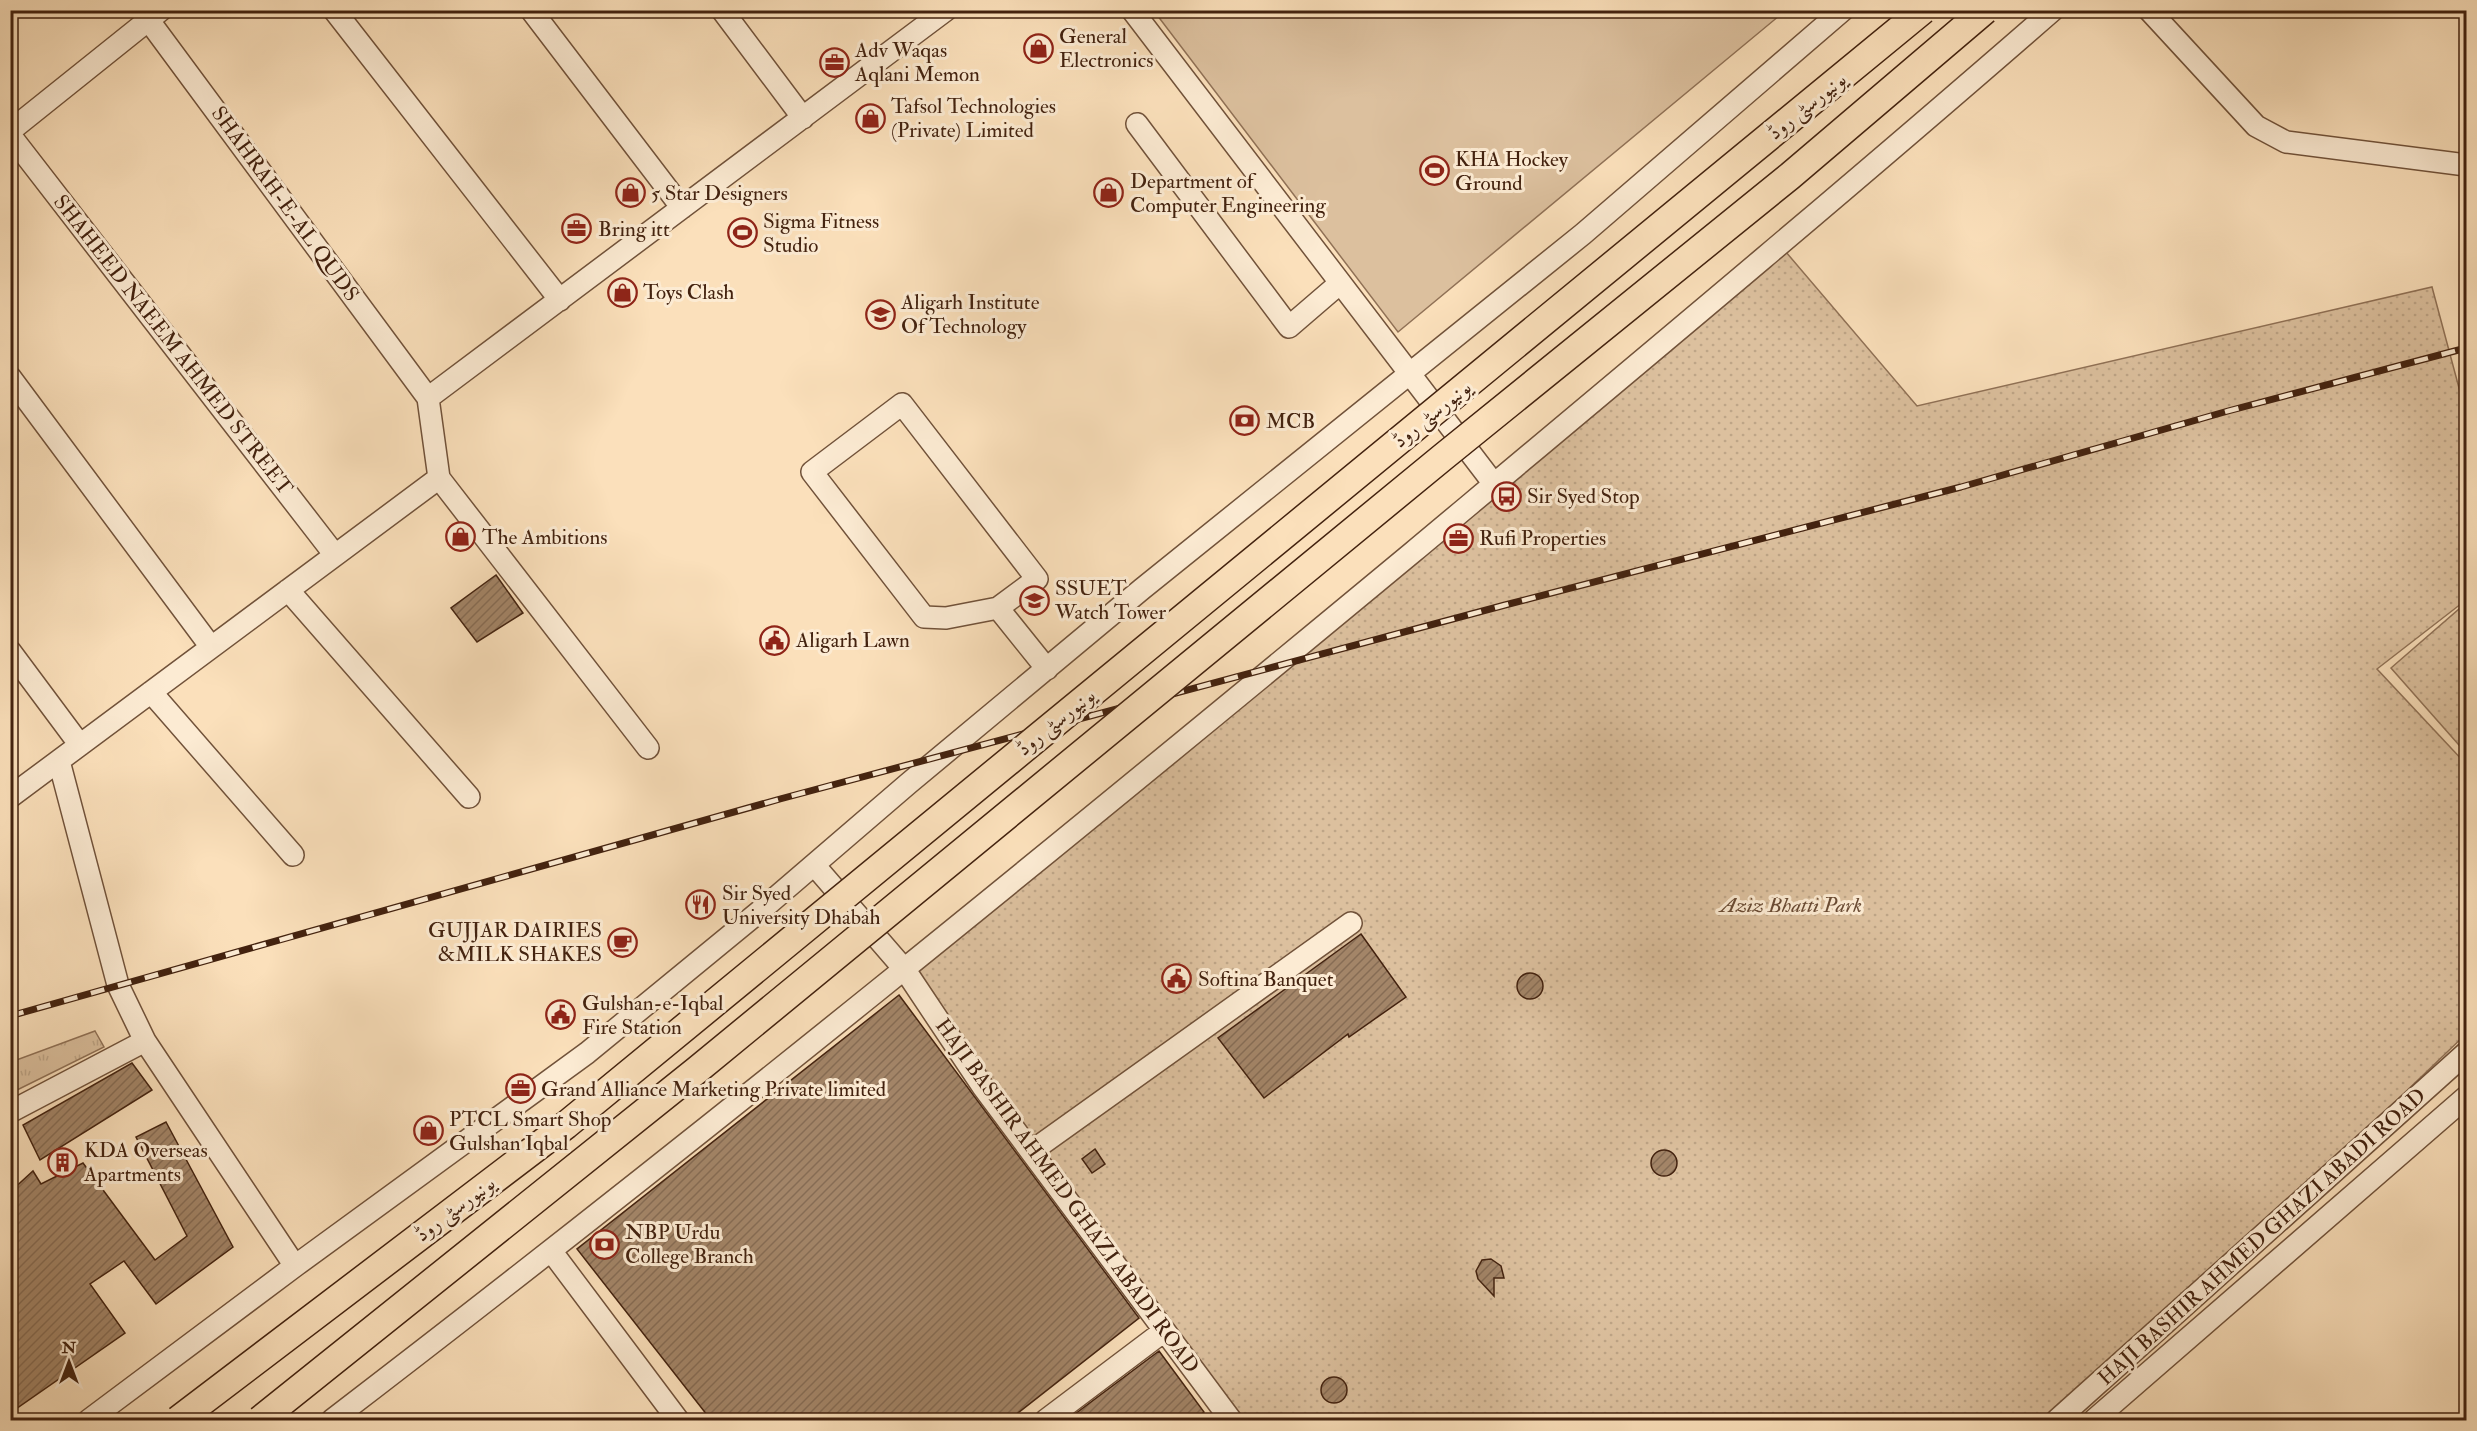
<svg xmlns="http://www.w3.org/2000/svg" width="2477" height="1431" viewBox="0 0 2477 1431" font-family="'IM FELL Double Pica',Amiri,serif">
<defs>
<pattern id="grass-tufts" width="24" height="20" patternUnits="userSpaceOnUse" patternTransform="scale(1.5)"><rect width="24" height="20" fill="#dcc09e"/><path d="M3 7l-1-3M5 7V3M7 7l1-3M15 17l-1-3M17 17v-4M19 17l1-3" fill="none" stroke="#bea587"/></pattern>
<pattern id="park-dots" width="8" height="8" patternUnits="userSpaceOnUse" patternTransform="scale(1.5)"><rect width="8" height="8" fill="#dcc09e"/><path d="M2 2h.1M6 6h.1" fill="none" stroke="#bea587" stroke-width="1.8" stroke-linecap="round"/></pattern>
<pattern id="building-hatch" width="6" height="6" patternUnits="userSpaceOnUse" patternTransform="scale(1.5)"><rect width="6" height="6" fill="#a38568"/><path d="M-1 1l2-2M0 6l6-6M5 7l2-2" fill="none" stroke="#866c54"/></pattern>
</defs>
<rect width="100%" height="100%" fill="#fbe0bb"/>
<filter id="stains"><feTurbulence type="fractalNoise" baseFrequency=".00333" numOctaves="4"/><feColorMatrix values="0 0 0 0 .2 0 0 0 0 .09 0 0 0 0 .02 0 0 0 .5 -.17"/></filter>
<radialGradient id="worn" r=".72"><stop offset=".6" stop-color="#630" stop-opacity="0"/><stop offset="1" stop-color="#630" stop-opacity=".3"/></radialGradient>
<!-- grass -->
<path fill="url(#grass-tufts)" stroke="#907156" stroke-width="1.5" d="M95,1031L104,1047L11,1093V1062Z"/>
<!-- park -->
<path fill="url(#park-dots)" stroke="#907156" stroke-width="1.5" d="M1780,245L1917,406L2432,287L2466,414V600L2377,669L2466,764V1034L2063,1420H1234L903,972Z
M2466,603V753L2391,668Z"/>
<!-- garden -->
<path fill="#dcc09e" stroke="#907156" stroke-width="1.5" d="M1154,11H1785L1398,332Z"/>
<!-- building -->
<path fill="url(#building-hatch)" stroke="#43220f" stroke-width="1.5" d="M496,575L523,613L477,642L451,608Z
M1361,934L1406,997L1349,1037L1348,1034L1264,1098L1218,1038Z
M1517 986a13 13 0 1 1 26 0a13 13 0 1 1-26 0Z
M899,995L1139,1318L1009,1420H711L577,1249Z
M132,1063L152,1090L40,1160L23,1125Z
M166,1122L233,1247L156,1304L124,1261L90,1284L125,1333L10,1413V1192L33,1171L41,1184L83,1163L155,1260L187,1236L136,1137Z
M1095,1149L1105,1164L1092,1173L1082,1159Z
M1651 1163a13 13 0 1 1 26 0a13 13 0 1 1-26 0Z
M1491,1259L1501,1266L1504,1278H1494V1296L1478,1279L1476,1271L1482,1260Z
M1159,1351L1204,1412L1193,1420H1067Z
M1321 1390a13 13 0 1 1 26 0a13 13 0 1 1-26 0Z"/>
<g fill="none" stroke-linecap="round" stroke-linejoin="round">
<defs>
<path id="minor" d="M141,10L428,398L439,478L648,748
M334,10L560,300
M531,10L682,208
M722,10L803,118
M1132,10L1494,484
M2149,10L2256,126L2286,142L2466,165
M1137,124L1289,327L1339,284
M10,131L161,10
M10,135L335,555
M10,377L211,647
M428,398L946,10
M288,590L469,797
M998,608L1037,579L902,404L812,472L924,617L946,618L998,608L1047,669
M10,651L80,745
M151,692L293,855
M59,761L118,985L145,1041L295,1266
M10,797L439,478
M815,866L905,970L983,1087L1231,1420
M10,1112L145,1041
M1032,1151L1351,923
M552,1252L678,1420
M89,1420L295,1266L587,1053L760,911L909,783L1142,589L1583,234L1843,10
M332,1420C699,1139 1057,847 1413,552C1627,373 1842,194 2053,10
M1046,1420L1164,1331
M2057,1420L2466,1053
M2094,1420L2466,1097"/>
</defs>
<!-- minor casing -->
<use href="#minor" stroke="#71523a" stroke-width="24"/>
<!-- minor -->
<use href="#minor" stroke="#fcebd3" stroke-width="21"/>
<defs>
<path id="rail" d="M10,1016L780,799L1505,605L1961,487L2228,411L2466,348"/>
</defs>
<!-- rail casing -->
<use href="#rail" stroke="#43220f" stroke-width="7"/>
<!-- rail -->
<use href="#rail" stroke="#fcebd3" stroke-width="4.5" stroke-dasharray="14" stroke-linecap="butt"/>
<defs>
<path id="major-bridge" d="M178,1420L566,1125L1923,10
M260,1420L697,1070L1443,457L1790,176L1985,10"/>
</defs>
<!-- major-bridge casing -->
<use href="#major-bridge" stroke="#43220f" stroke-width="30" stroke-linecap="butt"/>
<!-- major-bridge -->
<use href="#major-bridge" stroke="#fbe0bb" stroke-width="27"/>
</g>
<!-- icons -->
<defs>
<symbol id="shop-ring" viewBox="-11 -11 22 22"><circle r="9.5" fill="#fcebd3" stroke="#8f2418" stroke-width="1.5"/><path d="M-5-2.5h2.3a2.7 3.5 0 0 1 5.4 0H5L5.5 6h-11ZM-1.5-2.5h3a1.5 2.3 0 0 0-3 0Z" fill="#8f2418"/></symbol>
<symbol id="office-ring" viewBox="-11 -11 22 22"><circle r="9.5" fill="#fcebd3" stroke="#8f2418" stroke-width="1.5"/><path d="M-6-3h4V-5.5h4V-3h4V5H-6ZM-1-4.5V-3h2v-1.5ZM-6 0V1H6V0Z" fill="#8f2418"/></symbol>
<symbol id="stadium-ring" viewBox="-11 -11 22 22"><circle r="9.5" fill="#fcebd3" stroke="#8f2418" stroke-width="1.5"/><path d="M0-5a6.5 5 0 1 0 0 10a6.5 5 0 1 0 0-10ZM-3.5-1.8h7v3.6h-7Z" fill="#8f2418"/></symbol>
<symbol id="university-ring" viewBox="-11 -11 22 22"><circle r="9.5" fill="#fcebd3" stroke="#8f2418" stroke-width="1.5"/><path d="M0-5L7-2L0 1L-7-2ZM-4 1L0 2.5L4 1V4Q0 6-4 4Z" fill="#8f2418"/></symbol>
<symbol id="bank-ring" viewBox="-11 -11 22 22"><circle r="9.5" fill="#fcebd3" stroke="#8f2418" stroke-width="1.5"/><path d="M-6-4H6V4H-6ZM0-2.3a2.3 2.3 0 1 0 0 4.6a2.3 2.3 0 1 0 0-4.6Z" fill="#8f2418"/></symbol>
<symbol id="bus-ring" viewBox="-11 -11 22 22"><circle r="9.5" fill="#fcebd3" stroke="#8f2418" stroke-width="1.5"/><path d="M-5-6H5V4H4V6H2V4H-2V6H-4V4H-5ZM-3.5-4V0h7V-4ZM-3.5 1.2v1.5H-2V1.2ZM2 1.2v1.5H3.5V1.2Z" fill="#8f2418"/></symbol>
<symbol id="civic-ring" viewBox="-11 -11 22 22"><circle r="9.5" fill="#fcebd3" stroke="#8f2418" stroke-width="1.5"/><path d="M-.6-6.5H3V-4.5H.6V-3L4-1V1h2V6H-6V1h2V-1L-.6-3ZM-1.2 2.5V6h2.4V2.5Z" fill="#8f2418"/></symbol>
<symbol id="restaurant-ring" viewBox="-11 -11 22 22"><circle r="9.5" fill="#fcebd3" stroke="#8f2418" stroke-width="1.5"/><path d="M-5-6h1v4h1v-4h1v4h1v-4h1v5L-1.5 .5V6h-2V.5L-5-1ZM5-6V6H3V1.5H1.5Q1.5-4 5-6Z" fill="#8f2418"/></symbol>
<symbol id="cafe-ring" viewBox="-11 -11 22 22"><circle r="9.5" fill="#fcebd3" stroke="#8f2418" stroke-width="1.5"/><path d="M-5.5-4.5H6V0H3Q3 3.5 0 3.5H-2.5Q-5.5 3.5-5.5 0ZM3-3.2v2h1.7v-2ZM-6 4.5H4V6H-6Z" fill="#8f2418"/></symbol>
<symbol id="building-ring" viewBox="-11 -11 22 22"><circle r="9.5" fill="#fcebd3" stroke="#8f2418" stroke-width="1.5"/><path d="M-4-6H4V6H1V3H-1V6H-4ZM-2.5-4.3h1.7v1.8h-1.7ZM.8-4.3h1.7v1.8H.8ZM-2.5-1h1.7V.8h-1.7ZM.8-1h1.7V.8H.8Z" fill="#8f2418"/></symbol>
</defs>
<g fill-rule="evenodd">
<use href="#shop-ring" x="1022" y="32" width="33" height="33"/>
<use href="#office-ring" x="818" y="46" width="33" height="33"/>
<use href="#shop-ring" x="854" y="102" width="33" height="33"/>
<use href="#stadium-ring" x="1418" y="154" width="33" height="33"/>
<use href="#shop-ring" x="614" y="176" width="33" height="33"/>
<use href="#shop-ring" x="1092" y="176" width="33" height="33"/>
<use href="#office-ring" x="560" y="212" width="33" height="33"/>
<use href="#stadium-ring" x="726" y="216" width="33" height="33"/>
<use href="#shop-ring" x="606" y="276" width="33" height="33"/>
<use href="#university-ring" x="864" y="298" width="33" height="33"/>
<use href="#bank-ring" x="1228" y="404" width="33" height="33"/>
<use href="#bus-ring" x="1490" y="480" width="33" height="33"/>
<use href="#shop-ring" x="444" y="520" width="33" height="33"/>
<use href="#office-ring" x="1442" y="522" width="33" height="33"/>
<use href="#university-ring" x="1018" y="584" width="33" height="33"/>
<use href="#civic-ring" x="758" y="624" width="33" height="33"/>
<use href="#restaurant-ring" x="684" y="888" width="33" height="33"/>
<use href="#cafe-ring" x="606" y="926" width="33" height="33"/>
<use href="#civic-ring" x="1160" y="962" width="33" height="33"/>
<use href="#civic-ring" x="544" y="998" width="33" height="33"/>
<use href="#office-ring" x="504" y="1072" width="33" height="33"/>
<use href="#shop-ring" x="412" y="1114" width="33" height="33"/>
<use href="#building-ring" x="46" y="1146" width="33" height="33"/>
<use href="#bank-ring" x="588" y="1228" width="33" height="33"/>
</g>
<g text-anchor="middle" dominant-baseline="central" stroke-width="6" stroke-linejoin="round" paint-order="stroke">
<!-- poi labels -->
<g font-size="21" fill="#43220f" stroke="#fcebd3" text-anchor="start">
<text x="1059" y="36">General<tspan x="1059" dy="24">Electronics</tspan></text>
<text x="855" y="50">Adv Waqas<tspan x="855" dy="24">Aqlani Memon</tspan></text>
<text x="891" y="106">Tafsol Technologies<tspan x="891" dy="24">(Private) Limited</tspan></text>
<text x="1455" y="159">KHA Hockey<tspan x="1455" dy="24">Ground</tspan></text>
<text x="1130" y="181">Department of<tspan x="1130" dy="24">Computer Engineering</tspan></text>
<text x="651" y="193">5 Star Designers</text>
<text x="763" y="221">Sigma Fitness<tspan x="763" dy="24">Studio</tspan></text>
<text x="598" y="229">Bring itt</text>
<text x="643" y="292">Toys Clash</text>
<text x="901" y="302">Aligarh Institute<tspan x="901" dy="24">Of Technology</tspan></text>
<text x="1266" y="421">MCB</text>
<text x="1527" y="496">Sir Syed Stop</text>
<text x="482" y="537">The Ambitions</text>
<text x="1479" y="538">Rufi Properties</text>
<text x="1055" y="588">SSUET<tspan x="1055" dy="24">Watch Tower</tspan></text>
<text x="796" y="640">Aligarh Lawn</text>
<text x="722" y="893">Sir Syed<tspan x="722" dy="24">University Dhabah</tspan></text>
<text x="602" y="930" text-anchor="end">GUJJAR DAIRIES<tspan x="602" dy="24">&amp;MILK SHAKES</tspan></text>
<text x="1198" y="979">Softina Banquet</text>
<text x="582" y="1003">Gulshan-e-Iqbal<tspan x="582" dy="24">Fire Station</tspan></text>
<text x="541" y="1089">Grand Alliance Marketing Private limited</text>
<text x="449" y="1119">PTCL Smart Shop<tspan x="449" dy="24">Gulshan Iqbal</tspan></text>
<text x="84" y="1150">KDA Overseas<tspan x="84" dy="24">Apartments</tspan></text>
<text x="625" y="1232">NBP Urdu<tspan x="625" dy="24">College Branch</tspan></text>
</g>
<!-- street labels -->
<g font-size="21" fill="#43220f" stroke="#fcebd3">
<text transform="translate(1807 106) rotate(-39)">یونیورسٹی روڈ</text>
<text transform="translate(285 204) rotate(54)">SHAHRAH-E-AL QUDS</text>
<text transform="translate(173 345) rotate(52)">SHAHEED NAEEM AHMED STREET</text>
<text transform="translate(1432 414) rotate(-39)">یونیورسٹی روڈ</text>
<text transform="translate(1056 722) rotate(-39)">یونیورسٹی روڈ</text>
<text transform="translate(1067 1196) rotate(54)">HAJI BASHIR AHMED GHAZI ABADI ROAD</text>
<text transform="translate(455 1209) rotate(-37)">یونیورسٹی روڈ</text>
<text transform="translate(2262 1237) rotate(-42)">HAJI BASHIR AHMED GHAZI ABADI ROAD</text>
</g>
<!-- park labels -->
<g font-size="21" font-style="italic" fill="#694a33" stroke="#fcebd3">
<text x="1791" y="905">Aziz Bhatti Park</text>
</g>
</g>
<!-- margin -->
<rect width="2477" height="1431" fill="none" stroke="#fbe0bb" stroke-width="36"/>
<rect x="12" y="12" width="2453" height="1407" fill="none" stroke="#43220f" stroke-width="3"/>
<rect x="18" y="18" width="2441" height="1395" fill="none" stroke="#43220f" stroke-width="1.5"/>
<!-- north arrow -->
<g transform="translate(69 1362)" stroke="#fcebd3" stroke-width="4.5" paint-order="stroke">
<path d="M0-4.5L10 22L0 15L-10 22Z" fill="#43220f"/>
<text y="-9" font-size="16" font-weight="bold" text-anchor="middle" fill="#43220f">N</text>
</g>
<rect width="100%" height="100%" filter="url(#stains)"/>
<rect width="100%" height="100%" fill="url(#worn)"/>
</svg>
